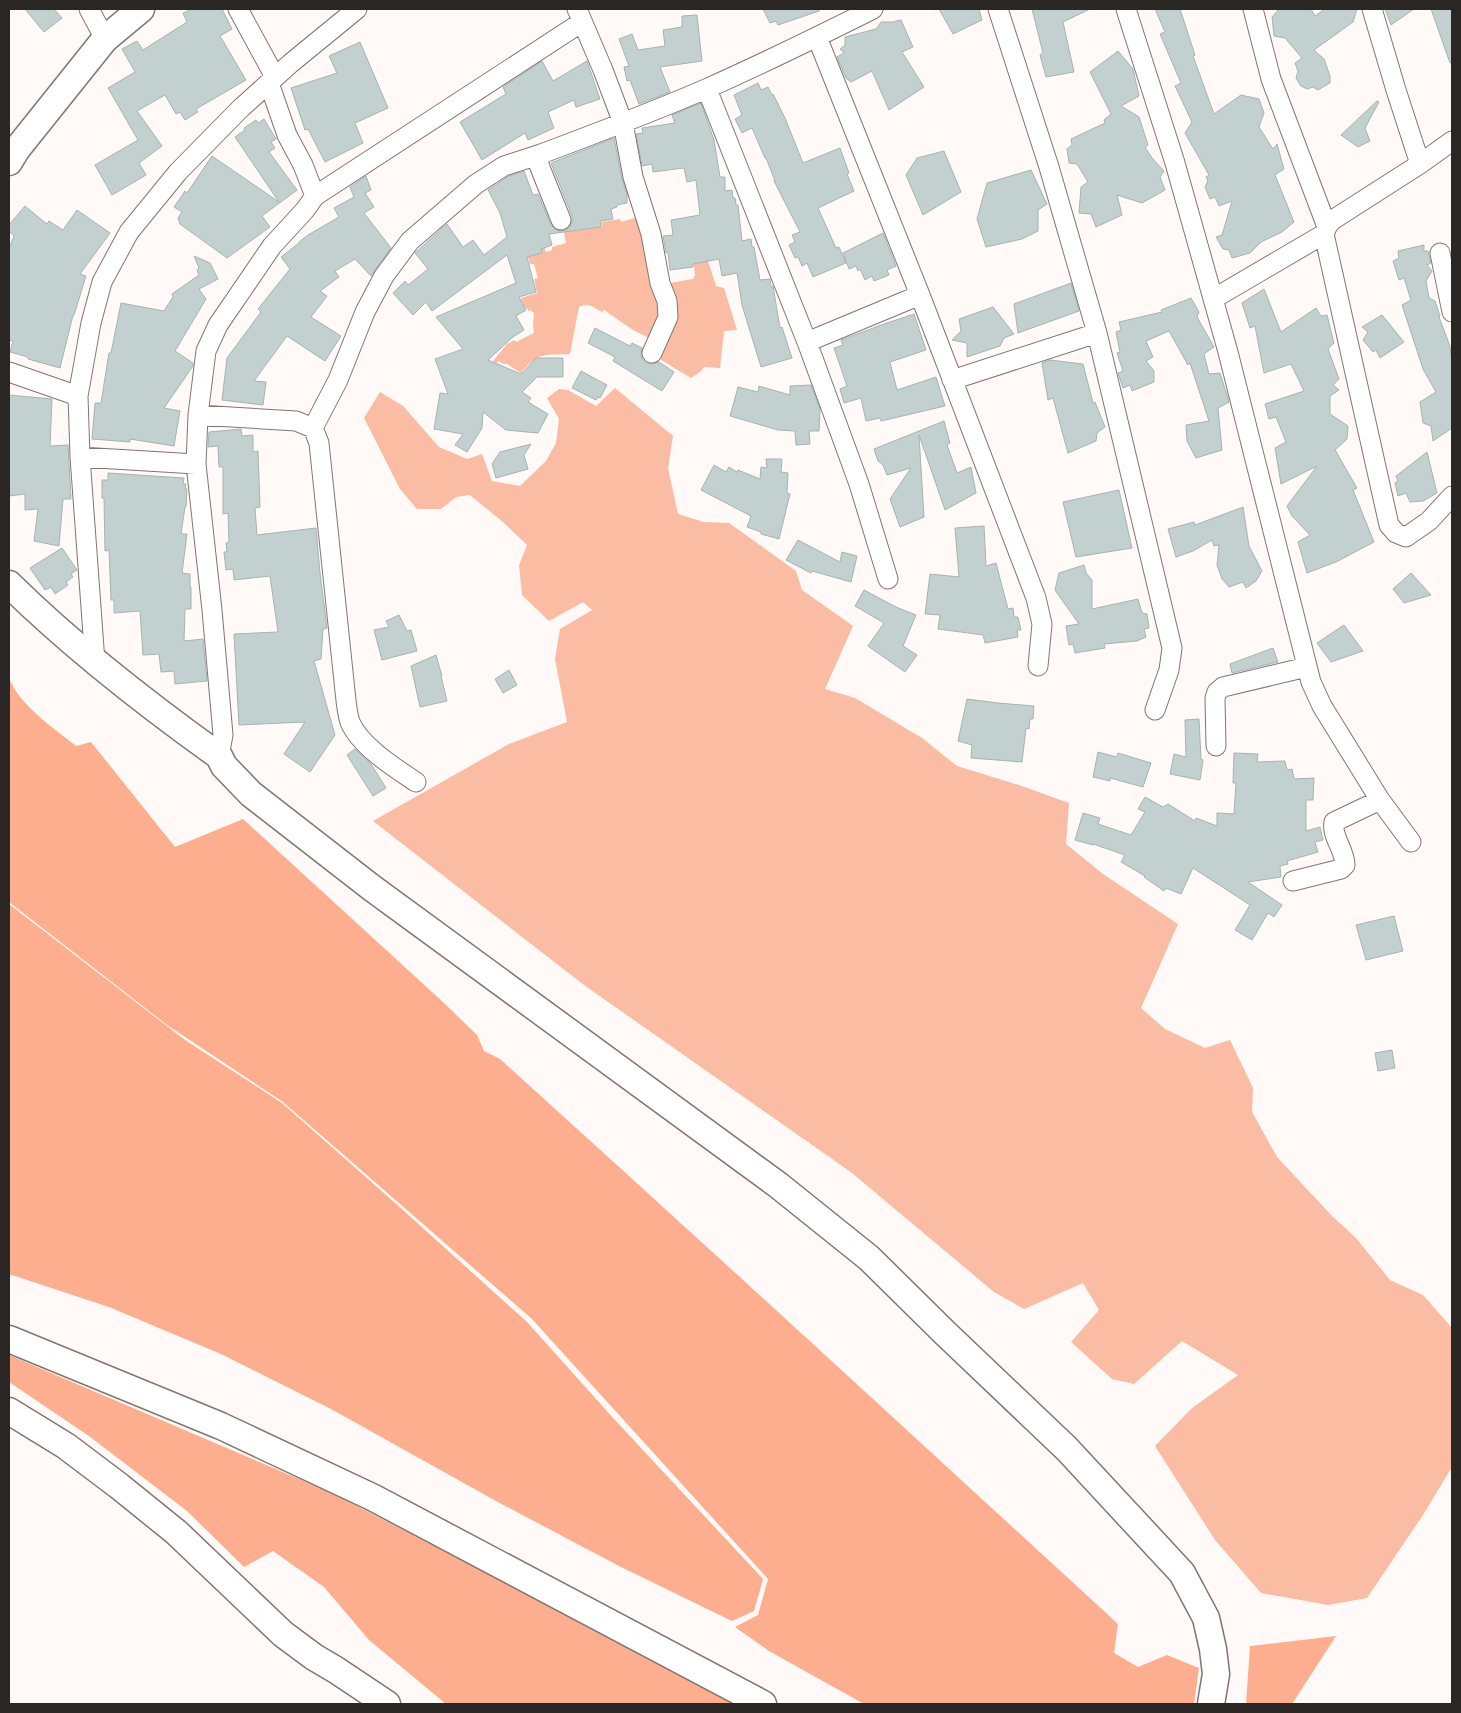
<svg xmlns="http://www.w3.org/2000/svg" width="1461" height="1713" viewBox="0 0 1461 1713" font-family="Montserrat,sans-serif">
<rect width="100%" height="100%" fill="#fffaf8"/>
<!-- green -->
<path fill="#fabca3" d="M641,216L663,295L655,341L633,330L604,310L602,312C593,307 589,302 579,307L570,354C546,355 537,352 521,373L507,364H503L499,361L496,363L493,361L507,344L514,340L516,342L534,333L533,326L534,313L530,310L528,311L527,308L523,309L521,298L537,293L534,279L538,278L534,264H530L528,257L542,253L541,249L545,248L546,252L552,250V247L566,243L564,232L602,227L601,222L620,219L621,222Z
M692,250L708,261L716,286L724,288L737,330L724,331L720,368L704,367L700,372L691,378L655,356L664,284L693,279L695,275Z
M615,388L673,436L668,468L678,514L704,522L729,523L796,571L802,590L853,626L825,689L855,698L922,738L957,766L1019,785L1069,803L1066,844L1103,874L1178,924L1141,1008L1165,1029L1205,1048L1230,1040L1253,1088L1252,1112L1277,1157L1332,1216L1356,1238L1390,1280L1423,1295L1452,1328V1467L1423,1515L1367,1598L1328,1605L1261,1593L1215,1540L1155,1446L1192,1408L1238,1375L1182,1341L1134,1384L1112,1379L1071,1342L1099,1310L1083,1283L1024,1309L994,1292L852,1173L584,985L373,821L509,744L567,722L555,659L560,629L592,610L583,602L549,621L522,595L519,565L527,545L504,523L470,495L456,497L441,509H417L400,489L364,418L380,392L403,406L439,447L467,459L482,454L492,481L520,486L546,461L556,443L559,419L547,398L559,389L568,390L596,406Z"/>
<!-- forest -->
<path fill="#fcae8e" d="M9,678C20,706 54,728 76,746L91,742L175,847L243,819L444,1003L477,1035L484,1051L500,1059C707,1246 912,1435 1118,1624L1114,1653L1138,1667L1167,1655L1199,1668L1194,1704H864L769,1651L735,1627L758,1615L768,1579L532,1319L283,1102L167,1025L9,902Z
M9,904L185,1040L282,1103L394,1202L527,1322L614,1419L763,1579L754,1611L732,1621L619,1566L496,1501L331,1409L221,1354L109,1307L9,1274Z
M9,1355L332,1493L738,1704H446L369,1640L324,1587L273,1551L244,1567L187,1511L89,1436L9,1382Z
M1336,1636L1292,1704H1246L1250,1646Z"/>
<!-- building -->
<path fill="#c2d0d0" stroke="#a6b3b3" d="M25,9H54L62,18L44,32Z
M192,9H222L232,29L220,36L246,80L196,109L198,112L185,120L180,112L176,114L165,95L137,111L162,146L139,163L146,175L112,195L95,165L138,140L108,88L135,72L122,49L137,41L143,50L187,22L183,13Z
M763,9H819V11L778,25L776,21L770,23Z
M939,9H979L982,20L953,34Z
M1032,9H1090L1063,22L1074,72L1046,77L1040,55L1043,53Z
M1155,9H1180L1195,55L1193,56L1214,114L1241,95L1259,99L1264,113L1259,127L1273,149L1277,144L1284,169L1275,175L1294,222L1282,232L1261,242L1250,253L1232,258L1229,250L1223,249L1216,237L1222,235L1232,201L1219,206L1215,197L1210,199L1205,187L1208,181L1206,177L1209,175L1185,133L1192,122L1175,86L1181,83L1160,34L1165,32Z
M1279,9H1311L1315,16L1325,9H1357L1353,22L1314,50L1324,59L1330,76V83L1318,90L1313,87L1307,89L1301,86L1296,78L1298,71L1295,63L1302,58L1285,38L1274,36L1272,17Z
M1385,9H1414L1391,25Z
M1431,9H1452V63H1450Z
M697,15L702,61L660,67L670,92L639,104L630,80L627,81L624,67L629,66L619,39L632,34L638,50L665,46L663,30L682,27V16Z
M901,20L913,47L902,52L924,87L889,110L872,71L851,82L846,78L837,57L844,53L840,49L845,45V37L876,29L881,22H892Z
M360,42L388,108L355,123L363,143L325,162L308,129L305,130L291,88L337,73L329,56Z
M1118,51L1133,69L1139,96L1121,106L1139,117L1148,145L1145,147L1152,158L1164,171L1160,177L1165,190L1142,203L1117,195L1122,215L1096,227L1091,214L1079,213L1081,187L1088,182L1077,164L1069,163L1067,149L1072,145L1071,139L1105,123L1104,120L1111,114L1090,72Z
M542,61L553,81L587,61L600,99L576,107L574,100L548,112L554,128L528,140L525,133L482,160L460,122L506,94L503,87Z
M758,83L761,90L768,87L772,95L773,94L785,118L803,163L840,148L849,173L847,174L854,191L818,208L836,248L839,247L846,263L813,277L807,263L802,266L798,257L795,258L789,245L795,242L792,235L800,232L774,181H775L766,158H765L752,128L742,133L735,119L742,115L734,95Z
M1377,101L1379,102L1365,128L1370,141L1358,147L1341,135Z
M701,103L714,140L720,177H725V191L732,190L733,198H735L736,205H738L742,241L751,239L752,247H754L760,280L770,279L771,287L773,286L780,328L782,327L792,358L761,367L742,305L737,273L722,276L719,259L693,264V267L670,270L668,252L666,253L663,236L673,235L671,220L700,215L696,180L687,182L684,168L653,172L652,164L642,166L636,134L643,133L642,128L675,123L672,115Z
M264,119L276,139L271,142L275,148L269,152L297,190L262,216L270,227L227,258L180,224L178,218L182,212L174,207L185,191L187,193L212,156L279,202L235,137L245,130L244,128L256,120L258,123Z
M614,138L622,179L627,194V203L617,205V207L611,209L613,219L600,221L601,227L549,234L552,245L541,249L542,253L527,257L536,292L519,297L526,310L516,316L524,330L513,337L488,360L521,374L536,358H563V377H537L522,392L531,398L528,402L548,414L538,433L506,430L483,412L482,428L467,452L455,445L463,434L434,429L440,393L448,394L435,359L463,349L436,317L516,283L507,255L432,311L426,302L413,315L393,293L405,281L408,285L428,269L415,253L447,224L463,247L473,240L484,255L507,237L500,213L488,190L509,176L524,171L533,195L538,194L551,225L554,228L559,231L566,230L570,227L572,222V216L551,163Z
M944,151L961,192L923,215L906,175L917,158Z
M1031,170L1047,204L1038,210V231L1022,239L986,247L977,219L987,183Z
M366,176L371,190L365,193L374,207L364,213L391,248L371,276L355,259L335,271L339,277L320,291L327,296L311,317L341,336L325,361L287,336L254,381L266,382L263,405L222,400L227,358L261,312L258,309L290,269L281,257L299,243V242L308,235L339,217L334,208L354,197L350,187Z
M25,206L47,224L49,221L63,230L77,210L110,233L80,274L86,276L74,315H73L60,368L28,359V357L10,352L13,341L9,340V248L14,236L9,231V225Z
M883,233L896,266L887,270L889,275L874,281L872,276L865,280L860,269L858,271L856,266L849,269L843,253Z
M1424,245V251H1428L1431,263L1427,265L1432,271L1426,281L1429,298L1435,301L1440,316L1439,317L1450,346L1452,364V428L1433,441L1431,426L1423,423L1420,402L1436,392L1423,369L1402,305L1411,300L1404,278L1399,280L1393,261L1399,258L1398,251Z
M194,256L210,263L218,279L199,289L206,299L175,351L193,363V366L164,408L180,411L174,446L130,439V442L92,439L95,403H101L109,353H111L121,303L164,311L173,297L172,294L199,275L197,270L199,268Z
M1071,283L1079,311L1018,333L1014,304Z
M1264,289L1281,332L1316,308L1321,316L1327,315L1334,343L1328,349L1339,379L1333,385L1339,390L1330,396V414L1348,426L1347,439L1335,450L1357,488L1353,490L1374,542L1336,562L1307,573L1298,542L1310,535L1292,516L1287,506L1317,466L1281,484L1275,448L1286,442L1276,417L1269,419L1265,404L1304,391L1291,364L1264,373L1255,326L1250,328L1242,303Z
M1191,298L1199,312L1197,317L1214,347L1204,354L1209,374L1220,373L1229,402L1218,408L1222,450L1196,458L1187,441L1186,425L1209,421L1190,363L1188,365L1169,331L1146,341L1153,357L1146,361L1154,371V382L1132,391L1130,385L1123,388L1118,373L1123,371L1117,353L1120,352L1116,332L1121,330L1119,322L1162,312L1161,310Z
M993,307L1014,334L1004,338L1000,346L967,357V343L952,340L961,331L959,319Z
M914,314L926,350L890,362L897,390L936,377L945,406L881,421L880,418L866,421L861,398L844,403L840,389L847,386L834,348L843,345L841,340L884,324Z
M1382,315L1404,342L1380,358L1376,350L1373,352L1363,340L1368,332L1362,327Z
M595,328L630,346L632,343L642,348L641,355L643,360L647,363L653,364L659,362L674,372L662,391L613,361L615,357L588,343Z
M1050,360L1083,364L1093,403L1095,402L1105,427L1097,433L1096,441L1068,453L1053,398L1048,400L1042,363Z
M581,371L607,385L600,398L598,397L596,400L572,388Z
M811,385L820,409L819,431H809L810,444L796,445L795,431L778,430L730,416L738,387L758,392L759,386L790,395V386Z
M9,395L52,399L50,446L68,445L71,499H63L59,546L34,541L38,509L25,510V494L9,496Z
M944,421L950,443L947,445L957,473L971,467L976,493L945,510L919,435L924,517L900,527L890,499L911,468L887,475L883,465L878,461L874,449Z
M241,429L242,436L253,435V452L258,451L260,507L255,508L257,535L316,528L320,573L327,628L323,629L321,659L314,661L335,735L310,772L284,754L305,722L239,725L234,634L278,632L270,576L234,580L233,569L226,570L224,552H227L226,543L229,542L228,513L223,514V467H219L218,446L208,447L209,432Z
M531,444L524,455L528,469L496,478L492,464L500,452Z
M1427,452L1437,493L1423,501L1410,502L1406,493L1398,496L1395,483L1398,481L1396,476Z
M766,459H782L781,472L788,473L787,493L790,494L779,539L761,534V532L747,527L751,516L701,490L714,465L726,472L729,467L737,472L738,470L760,479L761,467L767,468Z
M108,473L184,478L183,484H186L185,489H187L186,507H185L181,534H187L182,573L190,574V587H191V609H185L184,641L203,639L207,681L175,684L174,671L161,672L159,654L143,655L140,611L114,613V600H111L109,550L105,551L104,498H102V480H108Z
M1119,490L1132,548L1076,557L1063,502Z
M1243,507L1249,546L1262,571L1256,581L1246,588L1243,582L1229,587L1222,579L1217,565L1219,545L1214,546L1212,540L1193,551L1176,557L1168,529L1194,522L1195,525Z
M984,526L986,566L996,563L1008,609L1013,608L1014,617H1018L1021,630H1017L1018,637L985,643L983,635L938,629L940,615L925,614L930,574L959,577L955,528Z
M798,540L840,562L842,552L857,556L851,582L812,571L811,573L786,560Z
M62,548L77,570L71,574L73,577L66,582L68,585L55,594L51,587L45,590L30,568Z
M1084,565L1086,573L1092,580V609L1138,599L1142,613L1147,614L1149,628L1144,629L1146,637L1137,641L1104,644L1105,648L1075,653L1073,644L1069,645L1066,626L1079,624L1055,590L1059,573Z
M1411,573L1431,595L1404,603L1393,589Z
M864,590L896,607L916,615L903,646L917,655L905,672L868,646L884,623L855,606Z
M399,615L407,631L411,630L417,651L382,660L374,630L389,627L386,621Z
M1344,625L1363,651L1331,662L1317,643Z
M1273,648L1278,662L1232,673L1230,664Z
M436,655L442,676H441L447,701L420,707L411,666Z
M509,670L517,685L503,693L495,679Z
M967,699L998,703L1034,706L1033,719H1030L1029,729L1026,728L1022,762L971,758L972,745L958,741Z
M1199,719L1201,759L1203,760L1200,780L1170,774L1174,754L1186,757L1185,720Z
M355,749L371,764L386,788L373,796L347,755Z
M1098,752L1117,757L1118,753L1151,763L1143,787L1110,778V781L1093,777Z
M1234,753L1258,754L1257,762L1285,761L1287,770L1292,769L1294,779L1314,778L1313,800H1306V831L1320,827L1323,840L1315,842L1318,852L1287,861L1288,864L1280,866L1281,877L1248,882L1282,905L1274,917L1268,913L1252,940L1235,930L1250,905L1193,868L1181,894L1166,888L1164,891L1144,877L1145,876L1121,862L1125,855L1093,844V845L1075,840L1083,813L1100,818L1098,824L1131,835L1145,812L1138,809L1145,797L1163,807L1168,804L1195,821L1196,818L1217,826V813L1234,814L1236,783H1233Z
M1394,916L1403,951L1366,960L1356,925Z
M1392,1050L1395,1068L1378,1071L1375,1053Z"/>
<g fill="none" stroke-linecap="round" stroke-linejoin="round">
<defs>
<path id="street" d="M89,9L105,39
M238,9L275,77
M577,9L603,70L623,123L633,177L651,234L660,283L667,301L668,317L652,353
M998,9L1049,167L1097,333L1172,648L1169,670L1155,710
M1126,9L1175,163L1228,352L1311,682L1322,706L1380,800L1411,842
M1253,9L1271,79L1327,227
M1372,9L1396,90L1420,164L1452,141
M817,37L920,295L1036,598L1042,624L1038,666
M707,89L807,342L859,484L888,579
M1420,164L1331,221L1327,227L1324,234L1389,525L1396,533L1406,537L1429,521L1452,496
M315,196L582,22
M561,220L539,165V159L541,154C597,133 653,112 708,88C764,63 819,36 873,9
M1440,253L1452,312
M1213,299L1324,234
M807,342L920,295
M9,372L78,396
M952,380L1097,333
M198,415L296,421L313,428L319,443L345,691C346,701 347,713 350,722C360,746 395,768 416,782
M313,428L338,380L365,312L384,276L410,241L476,184L504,166L541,154
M80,457L196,464
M95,662L80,457L78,396L91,323L102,282L129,232L178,172L241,108L291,63L357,9
M1216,746L1215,698L1217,692L1223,687L1307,667
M219,756L223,735L212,610L196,464L198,415L206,351L218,325L272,246L305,210L315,196L303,165L287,135L269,83
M1293,881L1341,869L1345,865C1345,850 1331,836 1334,822L1380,800"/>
<path id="secondary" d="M9,162L17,149L105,39L141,9
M9,584C74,648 145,703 219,756L224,766L251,794L372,888L778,1185L869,1258L944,1332L1067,1449L1182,1573L1206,1618L1213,1649L1216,1674L1211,1704
M9,1339L221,1426L372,1497L763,1704
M9,1411L66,1446L119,1486L176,1532L283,1634L314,1657L336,1670L387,1704"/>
</defs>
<!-- street casing -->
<use href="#street" stroke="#817671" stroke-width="21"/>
<!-- secondary casing -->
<use href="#secondary" stroke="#817671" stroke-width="29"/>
<!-- street -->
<use href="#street" stroke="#fff" stroke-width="19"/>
<!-- secondary -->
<use href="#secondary" stroke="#fff" stroke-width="26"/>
</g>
<!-- border -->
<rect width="1461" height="1713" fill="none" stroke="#2a2624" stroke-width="20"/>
</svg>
